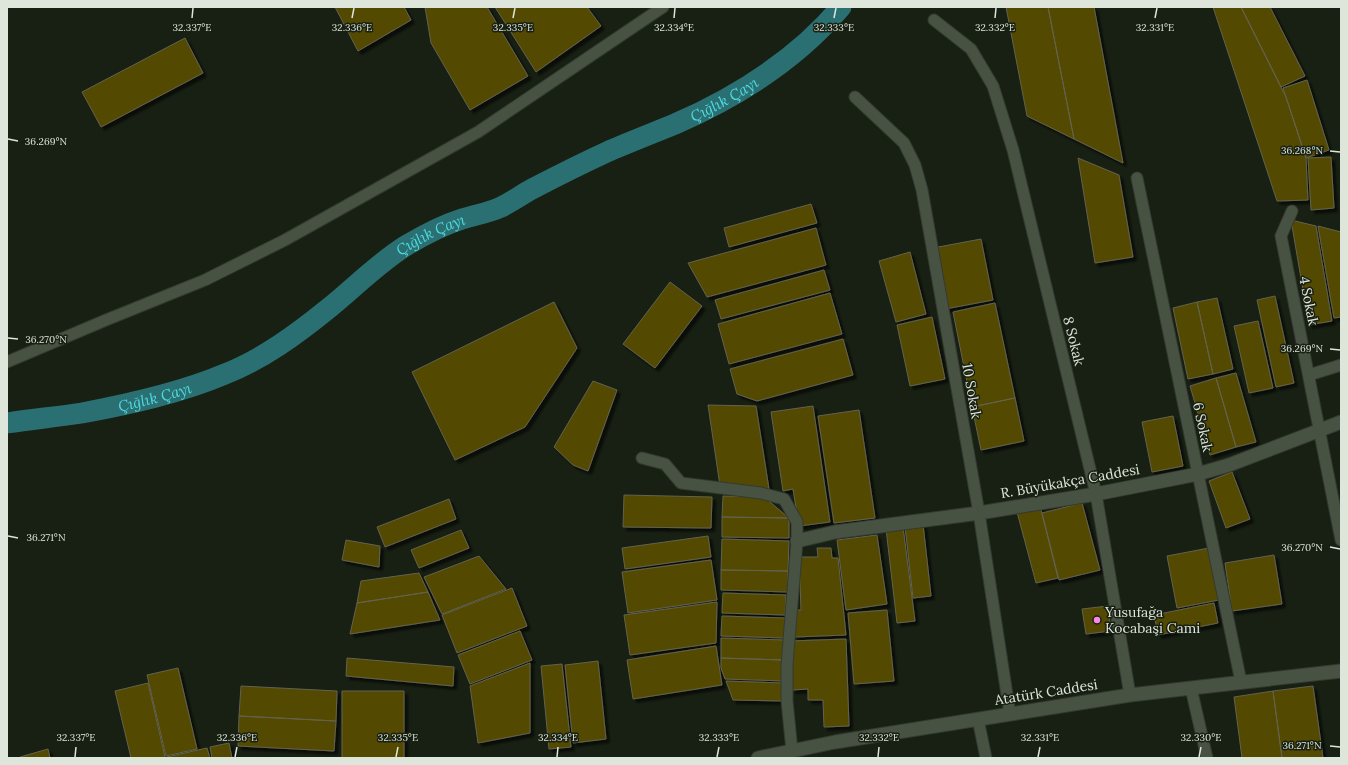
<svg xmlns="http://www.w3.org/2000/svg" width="1348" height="765" viewBox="0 0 1348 765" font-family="Lora,serif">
<defs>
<filter id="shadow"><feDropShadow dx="3.5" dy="3.5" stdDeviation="1" flood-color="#0009"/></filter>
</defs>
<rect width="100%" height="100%" fill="#182013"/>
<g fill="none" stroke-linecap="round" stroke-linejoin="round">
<!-- river -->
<path stroke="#2a7073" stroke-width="21" id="s1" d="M7,423C32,419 57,417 82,413C130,404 180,393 225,374C263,359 297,334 329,308C355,287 378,263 407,245C424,235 443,225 462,219C474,215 488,213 499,208C510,203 521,195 532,189C557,176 583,163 609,151C630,142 653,133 675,124C737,97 797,59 841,7"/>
</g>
<!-- building -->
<path fill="#524a00" stroke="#64624f" filter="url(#shadow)" d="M335,7H404L411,20L358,51Z
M425,7H487L528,76L470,110L431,43Z
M495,7H587L601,26L536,72Z
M1006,7H1048L1074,139L1027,116Z
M1048,7H1094L1123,163L1074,139Z
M1213,7H1241L1286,97L1306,158L1308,200L1277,201Z
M1241,7H1270L1305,76L1281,87Z
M185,38L203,73L101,127L82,92Z
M1307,80L1329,150L1306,158L1283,88Z
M1331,157L1334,208L1311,210L1308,158Z
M1078,158L1119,175L1133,257L1095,263Z
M811,204L817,223L729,247L724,228Z
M1291,220L1316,226L1332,321L1309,325Z
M1318,226L1341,232V317L1334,318Z
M816,228L826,265L707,297L688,263Z
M981,239L993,300L945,309L933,248Z
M910,252L926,314L896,322L879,261Z
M824,270L830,290L721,319L715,300Z
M670,282L702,306L655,368L623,344Z
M830,293L842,334L729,364L718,324Z
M1275,296L1294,383L1276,387L1257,300Z
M1217,298L1233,369L1213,374L1197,302Z
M554,302L577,348L525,427L455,460L412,372Z
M1197,302L1213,374L1188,379L1173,308Z
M995,303L1015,398L972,407L953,312Z
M932,317L945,379L910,386L897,325Z
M1258,321L1273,388L1249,393L1234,326Z
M843,339L853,375L757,401L737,394L730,369Z
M1236,373L1256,442L1236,447L1216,378Z
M1216,378L1236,447L1210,455L1190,386Z
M593,381L617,390L588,471L573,465L554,447Z
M1015,398L1024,441L981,450L972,407Z
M708,405L756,406L769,489L720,486Z
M813,406L830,522L799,526L793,489L783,491L771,412Z
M859,410L875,518L834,523L818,416Z
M1173,416L1183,466L1152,472L1142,422Z
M1232,472L1250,519L1226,528L1209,481Z
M624,495L712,497L711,528L623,527Z
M723,496L764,497L789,518L722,517Z
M449,499L456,519L385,547L377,527Z
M1082,503L1100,570L1059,580L1042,513Z
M1040,506L1058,578L1036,583L1017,512Z
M722,517L789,518V538L722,537Z
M923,524L931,596L913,598L905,526Z
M903,527L915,621L897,623L886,529Z
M461,530L469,548L419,568L411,550Z
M877,535L887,604L846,610L837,540Z
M708,536L711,557L625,569L622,548Z
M722,539L789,541L788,571L721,570Z
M346,540L380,546L379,567L342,560Z
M817,548H831L832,558H838L846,635L795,637L794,610H801L799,557H818Z
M1209,548L1219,600L1177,608L1167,556Z
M1274,555L1282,604L1232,611L1225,563Z
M479,556L506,589L442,614L424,577Z
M711,560L717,600L628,613L622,572Z
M721,570L788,571V592L721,590Z
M419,573L428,592L357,603L361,581Z
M512,588L527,626L457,653L442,615Z
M428,592L440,620L350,634L357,603Z
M723,593L786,595L785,615L722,613Z
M717,602L716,643L630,655L624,615Z
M1214,603L1218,623L1158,635L1154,615Z
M1108,606L1111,631L1086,634L1082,609Z
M887,610L894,681L854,684L848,613Z
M722,616L785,618L784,638L721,636Z
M520,631L532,660L470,684L458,655Z
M721,638L784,640V660L721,658Z
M846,639L849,726L824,727L823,700H808V689L792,690L790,641Z
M716,646L722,685L633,699L627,660Z
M347,658L454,667L453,686L346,676Z
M721,658L784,660V681L725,679L721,668Z
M598,661L606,739L573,743L565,665Z
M530,663V733L478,743L470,686Z
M562,664L571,747L549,749L541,666Z
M178,668L197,749L166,756L147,675Z
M726,681L783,683V701L733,700Z
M148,683L165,757L159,758H131L115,691Z
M241,686L337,691L336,721L239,716Z
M1313,686L1323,758H1282L1273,691Z
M342,691H404V758H342Z
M1273,691L1282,758H1242L1234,697Z
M239,716L336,721L334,751L238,746Z
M229,743L232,758H212L210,747Z
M207,748L210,758H167V757Z
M48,749L50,758H20V757Z"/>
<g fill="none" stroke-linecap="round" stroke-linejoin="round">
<defs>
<path id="minor" d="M934,20L971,49L993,86L1013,150L1096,494L1130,695
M855,97L904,143L915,165L922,190L979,513L1010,714
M1137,178L1241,682
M1292,211L1281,236L1341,540
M7,362L106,320L205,280L285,240L478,132L663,7
M1309,375L1341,365
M642,458L665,464L681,483L761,493L784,499L797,522V541L787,665V701L792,751
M1191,688L1207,758
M978,719L986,758"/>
<path id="tertiary" d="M797,541L835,532L979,513L1096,494L1198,474L1229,465L1341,422
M758,758L835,742L1130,695L1341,671"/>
</defs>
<!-- minor casing -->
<use href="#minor" stroke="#343a32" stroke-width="13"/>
<!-- tertiary casing -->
<use href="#tertiary" stroke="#343a32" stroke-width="15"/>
<!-- minor -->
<use href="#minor" stroke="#485242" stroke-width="11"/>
<!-- tertiary -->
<use href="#tertiary" stroke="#485242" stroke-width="13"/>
</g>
<!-- ticks -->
<path fill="none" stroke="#dee5db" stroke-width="1.5" d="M192,18L193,8M352,18L354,8M513,18L515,8M674,18L675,8M834,18L836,8M995,18L996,8M1155,18L1157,8M8,139L18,141M1330,151L1340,152M8,338L18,339M1330,349L1340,350M8,536L18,538M1330,547L1340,549M1330,746L1340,747M75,757L76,747M235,757L237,747M396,757L398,747M557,757L558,747M717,757L719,747M878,757L879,747M1038,757L1040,747M1199,757L1201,747"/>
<!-- markers -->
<circle fill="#f988e9" stroke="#182013" stroke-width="1.5" cx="1097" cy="620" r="4"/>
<g text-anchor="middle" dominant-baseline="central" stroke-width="3" stroke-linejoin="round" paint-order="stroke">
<!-- street labels -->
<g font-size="14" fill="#dee5db" stroke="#182013">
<text transform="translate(1309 301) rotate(79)">4 Sokak</text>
<text transform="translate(1074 341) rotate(76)">8 Sokak</text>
<text transform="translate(972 391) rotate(80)">10 Sokak</text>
<text transform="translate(1203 427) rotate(78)">6 Sokak</text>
<text transform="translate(1070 481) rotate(-10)">R. Büyükakça Caddesi</text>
<text transform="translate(1046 692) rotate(-9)">Atatürk Caddesi</text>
</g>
<!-- poi labels -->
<g font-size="14" fill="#dee5db" stroke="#182013" text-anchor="start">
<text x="1105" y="612">Yusufağa<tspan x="1105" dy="16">Kocabaşi Cami</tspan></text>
</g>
<!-- water labels -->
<g font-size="15" font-style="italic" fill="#50d9df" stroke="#182013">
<text stroke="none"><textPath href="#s1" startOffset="798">Çığlık Çayı</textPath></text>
<text stroke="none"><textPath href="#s1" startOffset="474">Çığlık Çayı</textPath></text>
<text stroke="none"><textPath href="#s1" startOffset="150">Çığlık Çayı</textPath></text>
</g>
</g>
<g font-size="10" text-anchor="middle" fill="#dee5db" stroke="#182013" stroke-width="3" stroke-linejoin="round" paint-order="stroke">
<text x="192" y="31">32.337°E</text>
<text x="352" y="31">32.336°E</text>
<text x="513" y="31">32.335°E</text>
<text x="674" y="31">32.334°E</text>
<text x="834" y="31">32.333°E</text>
<text x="995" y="31">32.332°E</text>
<text x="1155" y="31">32.331°E</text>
<text x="46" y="145">36.269°N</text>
<text x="1302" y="154">36.268°N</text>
<text x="46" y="343">36.270°N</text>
<text x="1302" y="352">36.269°N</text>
<text x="46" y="541">36.271°N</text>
<text x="1302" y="551">36.270°N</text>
<text x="76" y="741">32.337°E</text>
<text x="237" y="741">32.336°E</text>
<text x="398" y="741">32.335°E</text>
<text x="558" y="741">32.334°E</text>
<text x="719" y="741">32.333°E</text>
<text x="879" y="741">32.332°E</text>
<text x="1040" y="741">32.331°E</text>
<text x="1201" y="741">32.330°E</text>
<text x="1302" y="749">36.271°N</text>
</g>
<!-- border -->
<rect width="1348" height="765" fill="none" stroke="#dee5db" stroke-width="16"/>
</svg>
